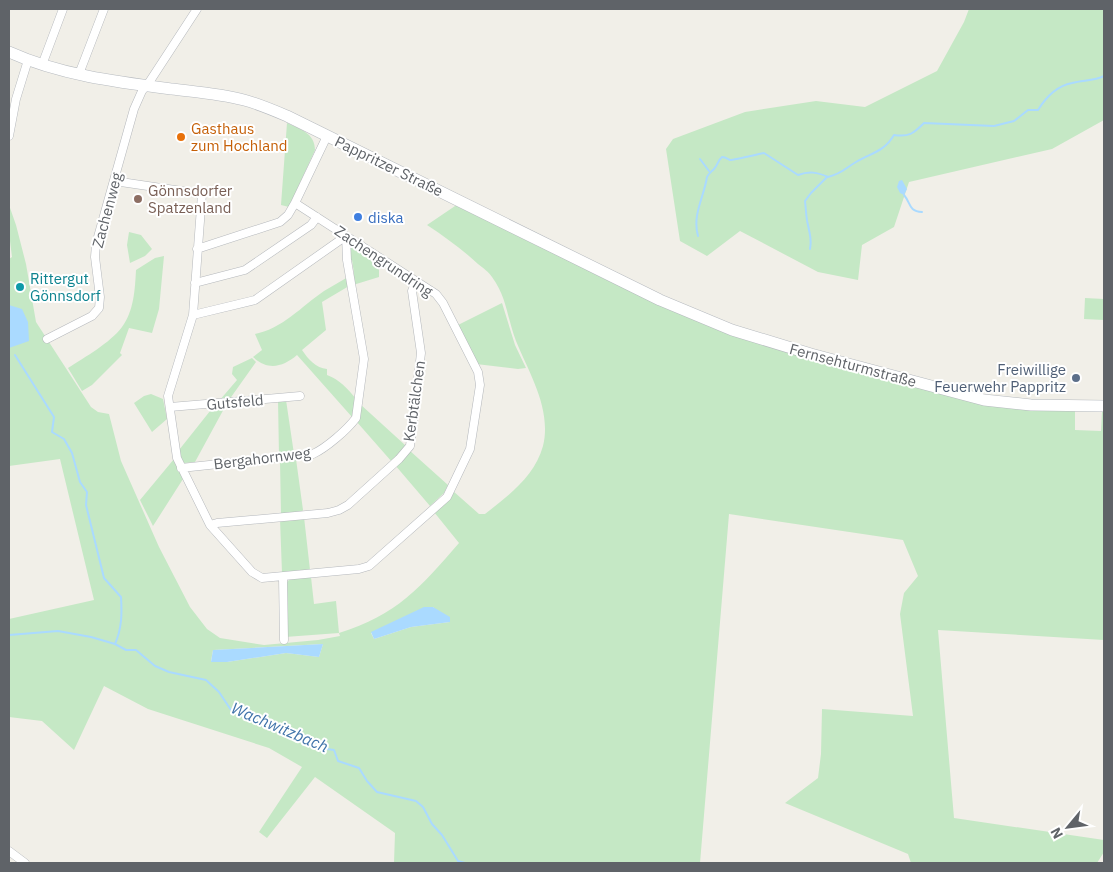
<svg xmlns="http://www.w3.org/2000/svg" width="1113" height="872" viewBox="0 0 1113 872" font-family="'IBM Plex Sans',sans-serif">
<rect width="100%" height="100%" fill="#f1efe8"/>
<!-- green -->
<path fill="#c5e8c5" fill-rule="evenodd" d="M969,9H1104V120L1052,149L909,182L894,227L862,245L858,280L818,272L740,231L707,256L680,241L666,149L673,139L745,112L816,101L865,107L937,71L964,22Z
M287,123C300,129 315,133 315,150L289,207L281,205Z
M458,204L698,321L962,399L1075,411V430L1101,431L1102,412H1104V640L938,630L954,818L1104,840V852L1097,863H911L908,854L785,803L818,778L821,754L822,709L913,716L900,614L904,593L918,576L903,540L729,514L700,863H394L395,833L315,777L267,838L259,832L302,767L269,748L148,709L104,686L74,750L42,721L9,717V619L94,600L60,459L9,466V259L12,257L10,241L9,238V205L16,225L26,264L36,322L91,407L98,412L109,414L121,461L159,547L190,607L207,629L220,638L264,645L318,640L340,636L339,633L285,637V584L291,578L311,577L314,604L336,601L339,633C397,615 421,587 459,543L434,512L453,491L479,514H485C508,496 535,476 543,446C552,409 529,373 516,341C507,318 507,297 492,277C489,272 483,268 478,264C462,249 445,237 427,225ZM433,607L450,622L411,627L374,639L371,633ZM323,644L319,657L286,653L227,662L211,661L213,650Z
M129,232L141,235L152,249L145,256L130,263L127,245Z
M353,245L386,266L379,269V277L353,285L352,276L354,273L352,260H349L350,247Z
M164,256L159,309L152,333L129,328L120,353L122,355L92,385L82,391L68,368C85,357 110,343 122,327C134,311 135,289 136,270L155,258Z
M348,277L349,286L322,302L326,330L302,350C308,359 316,368 327,369V375C340,380 347,388 356,399L352,417L297,355C283,367 268,371 253,357L262,350L255,334C282,329 302,306 324,291C332,286 340,282 348,277Z
M1085,298L1104,299V320L1084,319Z
M502,303L515,345L526,368L518,369L476,364L458,325Z
M252,358L256,362L229,400L219,401L237,380L232,374L233,367Z
M151,394L163,399L167,419L152,432L134,403L144,396Z
M278,400H286L294,454L279,456Z
M360,404L405,445L403,452L392,462L356,421Z
M226,405L195,462L184,463L181,458L179,450L214,406Z
M409,450L448,485L444,493L430,506L395,465Z
M174,459L183,479L153,526L140,500Z
M296,459L303,510L301,513L281,514L280,461Z
M304,517L310,570L282,573L280,519Z"/>
<!-- water -->
<path fill="#aadaff" d="M902,180L907,189L904,195L900,193L897,187L899,181Z
M9,305L22,309L28,322L29,341L9,348Z
M424,607H433L450,617V622L411,627L374,639L371,632Z
M323,644L319,657L286,653L227,662H211L213,650Z"/>
<g fill="none" stroke-linecap="round" stroke-linejoin="round">
<!-- stream -->
<path stroke="#aadaff" stroke-width="2" d="M700,159L709,171
M904,195C911,203 908,211 922,212
M698,236C692,215 704,197 707,177C709,173 711,172 714,169C718,165 718,160 722,157C725,157 728,159 730,160C734,160 759,154 764,153L798,175C809,171 817,172 828,177C843,173 844,169 856,162C871,153 884,152 894,135C909,137 913,134 924,123L994,126L1014,121L1028,110H1038C1046,97 1057,86 1072,83C1083,80 1094,81 1104,76
M810,249C812,238 810,236 808,225C806,218 806,209 805,201L811,193L827,177
M15,355L54,417L52,432L64,439L72,453L80,482L87,492L86,505L104,578L121,597C122,613 122,628 115,644L126,650H136L155,666L169,672L206,680L219,692L231,710L270,726L289,728L311,739L320,748L334,750L338,761L359,768L367,781L377,792L416,801L423,807L432,824L442,835L458,861L465,863
M9,635L58,631L91,637L115,644"/>
<defs>
<path id="street" d="M42,65L63,9
M79,74L104,9
M9,136L16,99L28,60
M114,181L202,194L193,315L168,396L177,458L210,525L252,572L262,578L359,569L369,566L447,497L470,449L480,385L478,372L443,303L436,294L295,203L327,136
M197,249L280,222L288,215L295,203
M195,283L245,270L311,225L317,217
M193,315L255,300L346,236
M47,339L92,316L99,308L100,297L95,257L96,244L134,109L142,91L150,81L197,9
M170,407L300,396
M181,468L313,454C326,448 347,430 356,418L364,359L347,260L346,236
M210,525L217,523L328,513L339,510L348,505L399,459L410,446L421,353L412,291L416,281
M283,577L284,640
M9,851L25,863"/>
<path id="secondary" d="M9,52C60,75 117,82 172,89C196,92 221,94 244,100C259,104 273,110 287,116L660,300L732,330L811,354L984,400L1031,405L1104,406"/>
</defs>
<!-- street casing -->
<use href="#street" stroke="#b5b8bc" stroke-width="9"/>
<!-- secondary casing -->
<use href="#secondary" stroke="#b6babf" stroke-width="12"/>
<!-- street -->
<use href="#street" stroke="#fff" stroke-width="8"/>
<!-- secondary -->
<use href="#secondary" stroke="#fff" stroke-width="11"/>
</g>
<!-- markers -->
<circle fill="#e8710a" stroke="#fff" stroke-width="2" cx="181" cy="137" r="5"/>
<circle fill="#8d6e63" stroke="#fff" stroke-width="2" cx="138" cy="199" r="5"/>
<circle fill="#3f7fe0" stroke="#fff" stroke-width="2" cx="358" cy="217" r="5"/>
<circle fill="#0f9aa8" stroke="#fff" stroke-width="2" cx="20" cy="287" r="5"/>
<circle fill="#5c6f8a" stroke="#fff" stroke-width="2" cx="1076" cy="378" r="5"/>
<g text-anchor="middle" dominant-baseline="central" stroke-width="4" stroke-linejoin="round" paint-order="stroke">
<!-- food labels -->
<g font-size="15" fill="#c56008" stroke="#fff" text-anchor="start">
<text x="191" y="128">Gasthaus<tspan x="191" dy="17">zum Hochland</tspan></text>
</g>
<!-- street labels -->
<g font-size="15" fill="#5f6368" stroke="#fff">
<text transform="translate(389 166) rotate(26)">Pappritzer Straße</text>
<text transform="translate(107 210) rotate(-75)">Zachenweg</text>
<text transform="translate(384 261) rotate(34)">Zachengrundring</text>
<text transform="translate(853 365) rotate(15)">Fernsehturmstraße</text>
<text transform="translate(414 401) rotate(-82)">Kerbtälchen</text>
<text transform="translate(235 402) rotate(-5)">Gutsfeld</text>
<text transform="translate(262 458) rotate(-7)">Bergahornweg</text>
</g>
<!-- education labels -->
<g font-size="15" fill="#785e54" stroke="#fff" text-anchor="start">
<text x="148" y="190">Gönnsdorfer<tspan x="148" dy="17">Spatzenland</tspan></text>
</g>
<!-- shop labels -->
<g font-size="15" fill="#366cbe" stroke="#fff" text-anchor="start">
<text x="368" y="217">diska</text>
</g>
<!-- culture labels -->
<g font-size="15" fill="#0d838f" stroke="#fff" text-anchor="start">
<text x="30" y="278">Rittergut<tspan x="30" dy="17">Gönnsdorf</tspan></text>
</g>
<!-- service labels -->
<g font-size="15" fill="#4e5e75" stroke="#fff" text-anchor="end">
<text x="1066" y="369">Freiwillige<tspan x="1066" dy="17">Feuerwehr Pappritz</tspan></text>
</g>
<!-- water labels -->
<g font-size="16" font-style="italic" fill="#4174aa" stroke="#fff">
<text transform="translate(280 727) rotate(23)">Wachwitzbach</text>
</g>
</g>
<!-- border -->
<rect width="1113" height="872" fill="none" stroke="#5f6368" stroke-width="20"/>
<!-- north arrow -->
<g transform="translate(1068 827) rotate(241)" stroke="#ffffff" stroke-width="4" paint-order="stroke">
<path d="M0-4L9 19L0 12L-9 19Z" fill="#5f6368"/>
<text y="-8" font-size="14" font-weight="bold" text-anchor="middle" fill="#5f6368">N</text>
</g>
</svg>
